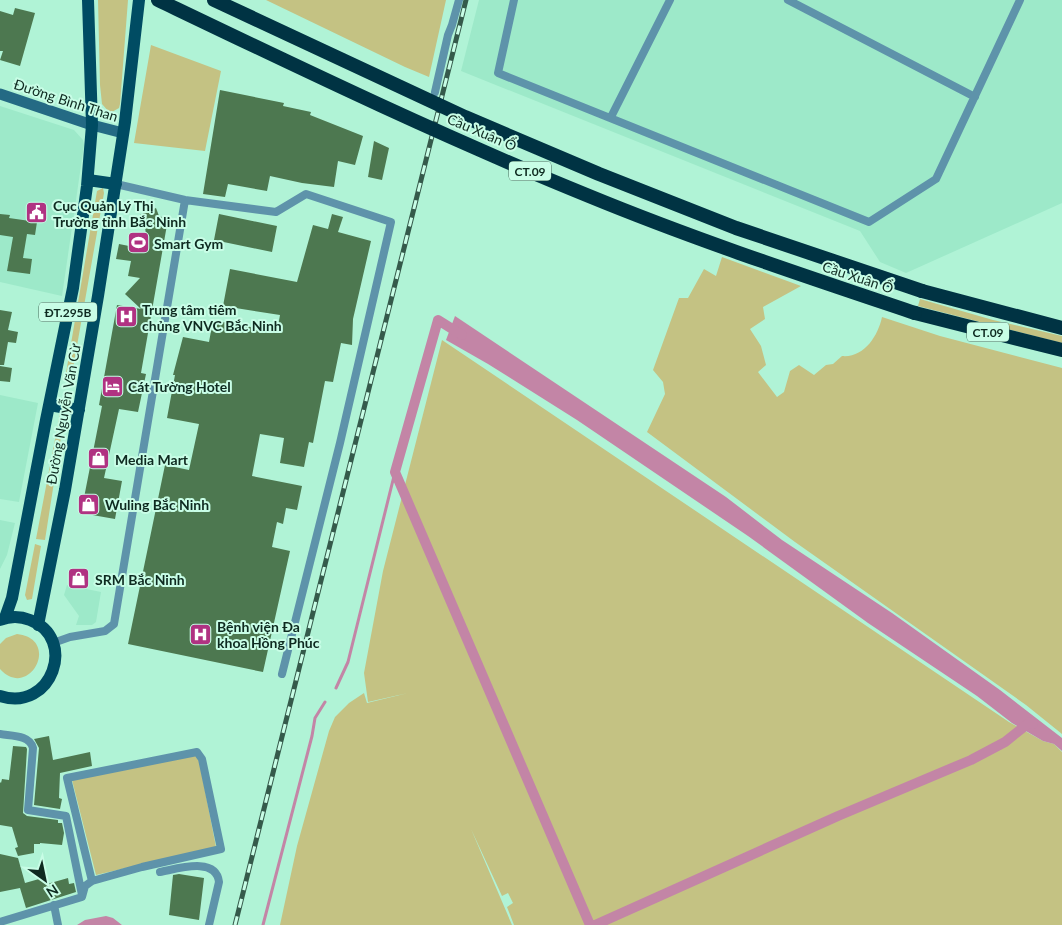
<svg xmlns="http://www.w3.org/2000/svg" width="1062" height="925" viewBox="0 0 1062 925" font-family="Lato,sans-serif">
<rect width="100%" height="100%" fill="#b0f3d6"/>
<!-- built -->
<path fill="#9de9c9" d="M479,0H1062V203L906,273L880,262L860,231L461,71Z
M0,106L74,130L83,140L84,145L62,296L0,282Z
M0,395L38,403L19,502L0,499Z
M0,520L15,523L7,555L0,569Z
M67,585L101,592L96,622L92,625H76L79,616L64,595Z"/>
<!-- green -->
<path fill="#c4c283" d="M98,0H128L120,104L119,108L112,112H109L102,104L100,85Z
M266,0H446L429,77L405,67Z
M151,45L221,71L205,151L134,143Z
M103,188L104,193L72,374L66,373L97,191Z
M722,257L801,286L763,307L765,319L750,329L761,346L766,365L758,372L777,397L784,392L790,371L799,365L814,375L826,365L833,364L842,356C864,358 878,336 882,317L940,336L1062,368V734L1026,705L795,542L647,432L665,394L663,382L653,370L679,298H688L704,269L716,276Z
M920,299L993,320L1062,336V343L918,306Z
M442,340L1009,722L1043,741L1054,744L1062,752V925H514L507,907L513,903L508,893L502,896L471,829L512,925H280L297,846L329,731L335,717L349,703L364,693L367,703L408,693L368,702L364,673L383,571Z
M60,413L64,415V418L45,540L36,539Z
M35,544L41,546L32,599L27,600L25,595Z
M17,634C62,639 29,701 0,669V644L6,638Z
M195,755L199,760L216,847L96,875L72,780Z"/>
<!-- water -->
<path fill="#c385a6" d="M455,316L726,497L782,540L892,613L1000,690L1062,738V751L1054,744L1043,741L1012,723L977,696L868,623L748,536L577,420L488,364L446,340Z
M106,916L113,918L122,925H77L85,920Z"/>
<g fill="none" stroke-linecap="round" stroke-linejoin="round">
<!-- stream -->
<path stroke="#c385a6" stroke-width="3" d="M336,688L348,662L395,472
M263,925L312,736L315,718L325,702"/>
<!-- canal -->
<path stroke="#c385a6" stroke-width="10" d="M462,335L438,320L395,472L590,925
M595,925L838,816L971,760L1005,742L1030,722L1033,724"/>
</g>
<!-- building -->
<path fill="#4d7850" d="M15,8L35,13L20,66L0,60L3,51H0V11L13,15Z
M220,90L284,103L283,106L311,112L310,115L363,136L355,165L338,161L334,187L302,183L270,176L267,191L228,184L225,197L203,194Z
M374,141L389,148L382,180L368,177Z
M156,208L159,216L168,219L141,373L146,374L138,412L119,409L104,478L122,481L115,519L81,513L102,406L99,405L117,305L141,309L125,294L140,278L128,276L131,261L116,259L119,244L134,247L136,240L147,242L145,227L140,215Z
M0,214L10,215L9,218L37,222L35,235L27,234L23,258L32,259L30,274L7,271L13,237L0,235Z
M219,214L277,226L272,252L214,240Z
M332,214L343,217L338,232L371,241L353,319L352,345L341,343L333,382L325,381L313,443L309,442L304,467L280,463L284,438L260,434L252,476L302,486L297,510L286,508L283,524L277,522L272,547L290,551L263,672L128,644L165,465L189,470L199,424L167,418L175,375H173L183,337L209,342L213,320L277,332L280,315L223,306L230,269L297,282L313,225L328,229Z
M0,310L12,312L8,330L18,332L16,343L8,342L4,365H0Z
M0,366L12,368L10,382L0,381Z
M49,736L53,760L90,752L92,766L60,773L59,798L62,799L60,809L34,805L39,748L34,739Z
M13,746L26,747L27,749L23,813L27,816L58,820V823H62L64,833L62,845L40,843V844H34V853L18,856L15,848L18,847L12,827L0,825V782L1,783L2,779L9,780Z
M0,854L18,858L25,883L46,877L47,884L68,878L69,884L74,883L76,892L26,908L20,888L0,892Z
M179,874L204,878L199,920L169,915L173,875Z"/>
<g fill="none" stroke-linecap="round" stroke-linejoin="round">
<!-- street -->
<path stroke="#5e93aa" stroke-width="8" d="M514,0L498,73L869,222L936,179L1020,0
M788,0L975,97
M435,92L448,35L452,25L459,0
M611,117L670,0
M116,184L185,200L276,212L306,194L391,222L340,443L282,674
M53,643L70,637L105,631L114,624L185,200
M0,734C12,736 30,735 33,748L28,810L66,816L82,895
M160,872C177,869 216,856 219,882L209,925
M54,905L58,925
M0,922L82,897L85,886L92,881L142,867L221,849L202,759L197,752L67,778L92,881"/>
<!-- secondary -->
<path stroke="#246a84" stroke-width="11" d="M0,94L92,125L123,133"/>
<!-- primary -->
<path stroke="#004c63" stroke-width="12" d="M88,180L116,184
M49,405L79,410
M5,618L12,598L46,420L73,288L87,186L92,125L88,0
M0,620C10,616 20,616 30,620C78,638 52,713 0,696
M38,625L65,490L98,296L125,122L139,0"/>
<!-- highway -->
<path stroke="#003343" stroke-width="14" d="M922,291L1062,328
M915,313L1062,350"/>
<defs>
<path id="rail" d="M235,925L466,0"/>
</defs>
<!-- rail casing -->
<use href="#rail" stroke="#355a4b" stroke-width="5"/>
<!-- rail -->
<use href="#rail" stroke="#c8fde6" stroke-width="3" stroke-dasharray="9" stroke-linecap="butt"/>
<!-- highway-bridge -->
<path stroke="#003343" stroke-width="14" d="M158,0C300,68 443,137 589,196C696,240 805,276 915,313
M214,0L465,117L599,174L736,228L922,291"/>
</g>
<!-- icons -->
<defs>
<symbol id="civic-square" viewBox="-11 -11 22 22"><rect x="-9" y="-9" width="18" height="18" rx="4" fill="#b03282" stroke="#c8fde6"/><path d="M-.6-6.5H3V-4.5H.6V-3L4-1V1h2V6H-6V1h2V-1L-.6-3ZM-1.2 2.5V6h2.4V2.5Z" fill="#fff"/></symbol>
<symbol id="stadium-square" viewBox="-11 -11 22 22"><rect x="-9" y="-9" width="18" height="18" rx="4" fill="#b03282" stroke="#c8fde6"/><path d="M0-5a6.5 5 0 1 0 0 10a6.5 5 0 1 0 0-10ZM-3.5-1.8h7v3.6h-7Z" fill="#fff"/></symbol>
<symbol id="hospital-square" viewBox="-11 -11 22 22"><rect x="-9" y="-9" width="18" height="18" rx="4" fill="#b03282" stroke="#c8fde6"/><path d="M-5-5h3v3.5h4V-5h3V5h-3V1.5h-4V5h-3Z" fill="#fff"/></symbol>
<symbol id="hotel-square" viewBox="-11 -11 22 22"><rect x="-9" y="-9" width="18" height="18" rx="4" fill="#b03282" stroke="#c8fde6"/><path d="M-6-4.5h1.5V1H6V5H4.5V3h-9V5H-6ZM-4 0a1.8 1.8 0 1 1 3.6 0ZM.5 0V-2.5h3Q6-2.5 6 0Z" fill="#fff"/></symbol>
<symbol id="shop-square" viewBox="-11 -11 22 22"><rect x="-9" y="-9" width="18" height="18" rx="4" fill="#b03282" stroke="#c8fde6"/><path d="M-5-2.5h2.3a2.7 3.5 0 0 1 5.4 0H5L5.5 6h-11ZM-1.5-2.5h3a1.5 2.3 0 0 0-3 0Z" fill="#fff"/></symbol>
</defs>
<g fill-rule="evenodd">
<use href="#civic-square" x="24" y="200" width="25" height="25"/>
<use href="#stadium-square" x="126" y="230" width="25" height="25"/>
<use href="#hospital-square" x="114" y="304" width="25" height="25"/>
<use href="#hotel-square" x="100" y="374" width="25" height="25"/>
<use href="#shop-square" x="86" y="446" width="25" height="25"/>
<use href="#shop-square" x="76" y="492" width="25" height="25"/>
<use href="#shop-square" x="66" y="566" width="25" height="25"/>
<use href="#hospital-square" x="188" y="622" width="25" height="25"/>
</g>
<g text-anchor="middle" dominant-baseline="central" stroke-width="4" stroke-linejoin="round" paint-order="stroke">
<!-- shield labels -->
<g fill="#c8fde6" stroke="#46695b" stroke-width="1">
<rect x="509" y="161.5" width="42" height="19" rx="4"/>
<rect x="39" y="302.5" width="58" height="19" rx="4"/>
<rect x="967" y="322.5" width="42" height="19" rx="4"/>
</g>
<g font-size="12" font-weight="bold" fill="#0e2a20">
<text x="530" y="171">CT.09</text>
<text x="68" y="312">ĐT.295B</text>
<text x="988" y="332">CT.09</text>
</g>
<!-- street labels -->
<g font-size="14" fill="#0e2a20" stroke="#c8fde6">
<text transform="translate(66 100) rotate(18)">Đường Bình Than</text>
<text transform="translate(482 132) rotate(23)">Cầu Xuân Ổ</text>
<text transform="translate(858 277) rotate(18)">Cầu Xuân Ổ</text>
<text transform="translate(63 414) rotate(-80)">Đường Nguyễn Văn Cừ</text>
</g>
<!-- poi labels -->
<g font-size="14" font-weight="bold" fill="#0e2a20" stroke="#c8fde6" text-anchor="start">
<text x="53" y="205">Cục Quản Lý Thị<tspan x="53" dy="16">Trường tỉnh Bắc Ninh</tspan></text>
<text x="154" y="243">Smart Gym</text>
<text x="142" y="309">Trung tâm tiêm<tspan x="142" dy="16">chủng VNVC Bắc Ninh</tspan></text>
<text x="128" y="386">Cát Tường Hotel</text>
<text x="115" y="459">Media Mart</text>
<text x="105" y="504">Wuling Bắc Ninh</text>
<text x="95" y="579">SRM Bắc Ninh</text>
<text x="217" y="626">Bệnh viện Đa<tspan x="217" dy="16">khoa Hồng Phúc</tspan></text>
</g>
</g>
<!-- north arrow -->
<g transform="translate(45 880) rotate(147)" stroke="#c8fde6" stroke-width="4" paint-order="stroke">
<path d="M0-4L9 19L0 12L-9 19Z" fill="#0e2a20"/>
<text y="-8" font-size="14" font-weight="bold" text-anchor="middle" fill="#0e2a20">N</text>
</g>
</svg>
